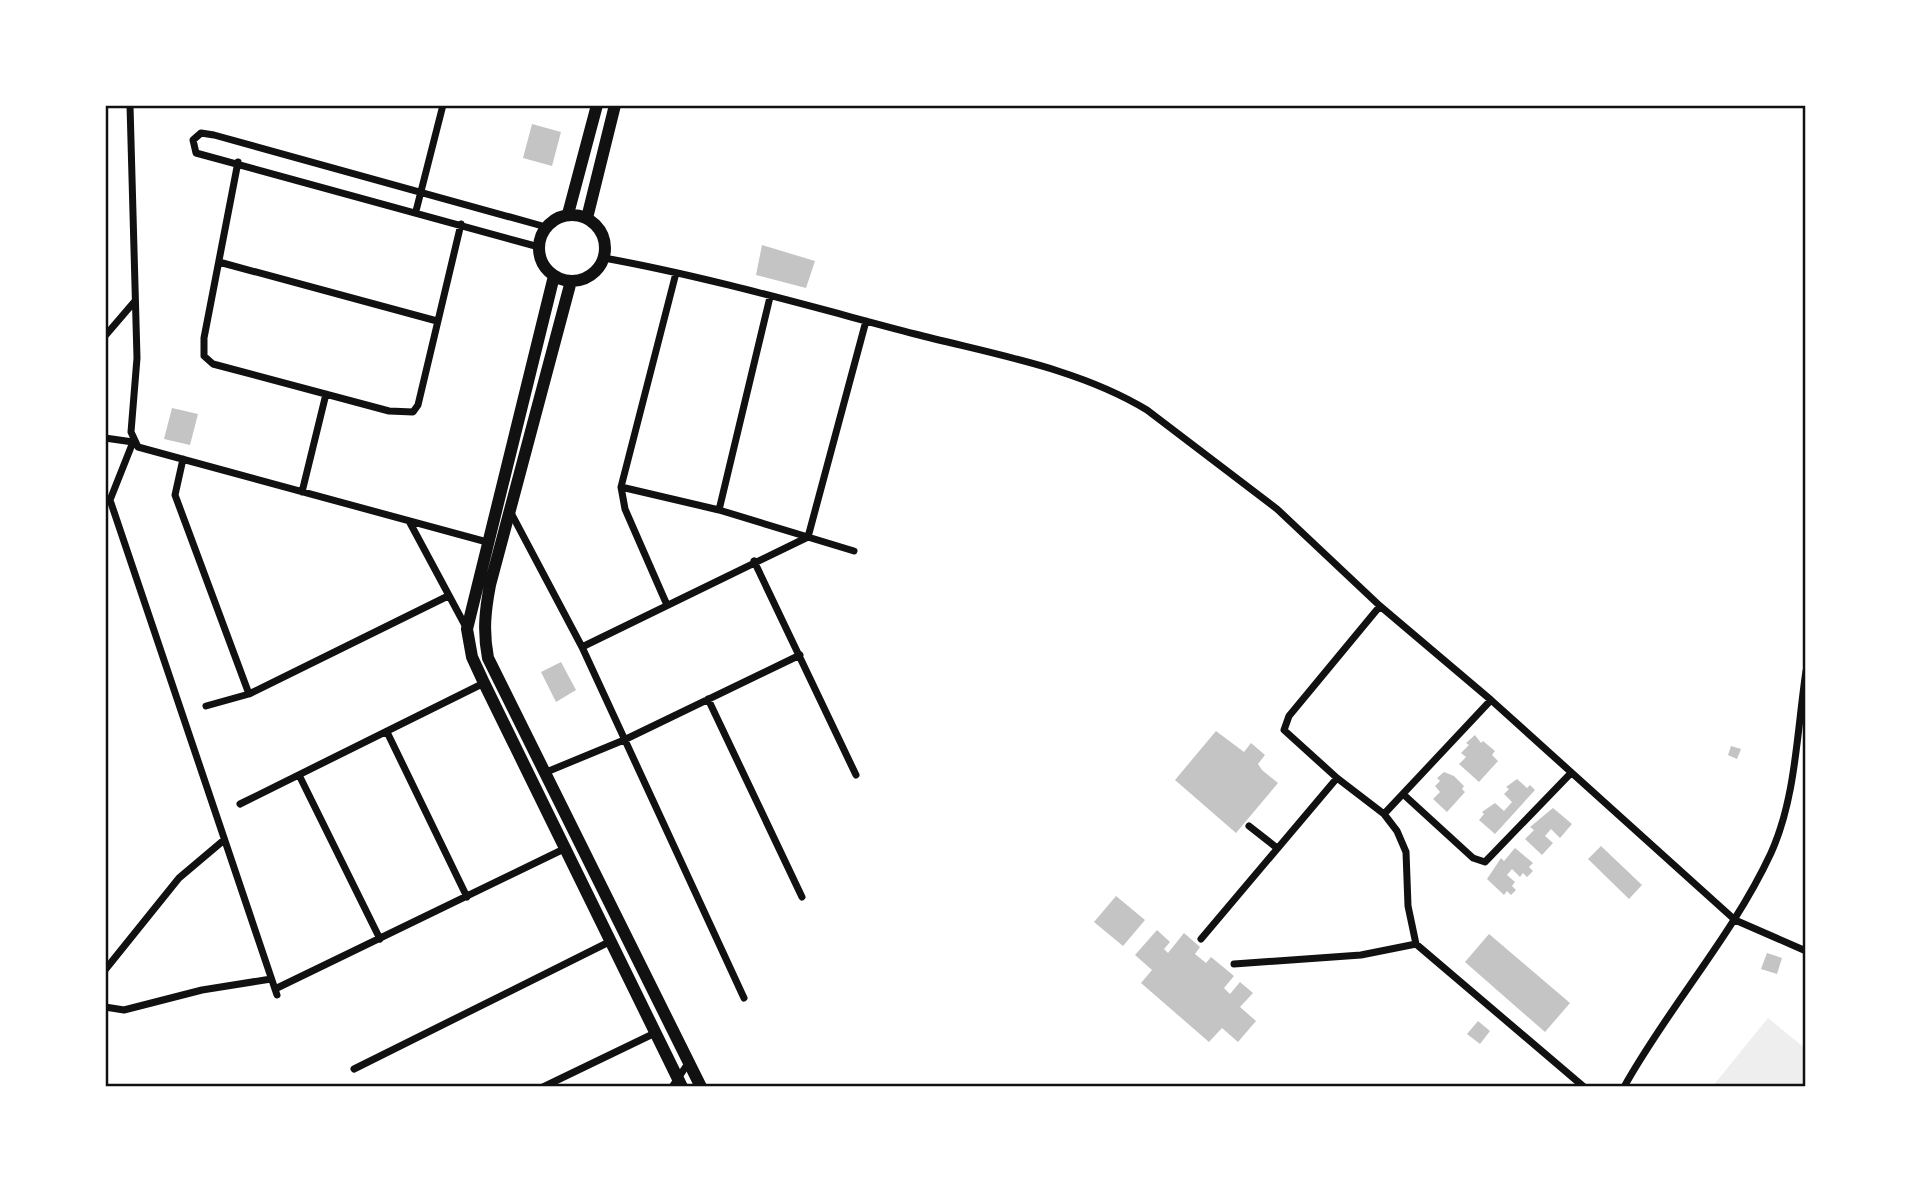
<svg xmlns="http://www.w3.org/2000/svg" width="1911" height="1192" viewBox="0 0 1911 1192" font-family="Commissioner,sans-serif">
<rect width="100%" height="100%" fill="#fff"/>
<!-- green -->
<path fill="#eee" d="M1768,1018L1806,1049V1087H1712Z"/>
<!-- building -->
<path fill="#c4c4c4" d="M532,124L561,132L552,166L523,158Z
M762,245L815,261L806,288L756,275Z
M172,408L198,414L190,445L164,439Z
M561,662L576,690L556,702L541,672Z
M1216,731L1244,752L1251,743L1265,755L1258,764L1262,770L1278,783L1236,833L1175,780Z
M1475,735L1481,743L1483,741L1495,751L1492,755L1498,761L1479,782L1459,764L1466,757L1461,753L1469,745L1466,743Z
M1731,746L1741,749L1737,759L1728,755Z
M1444,772L1454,776L1464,786L1462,789L1465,792L1447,812L1433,799L1440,792L1435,786L1440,781L1437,778Z
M1517,779L1527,788L1530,785L1535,790L1495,834L1479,820L1484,814L1482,812L1495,803L1504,811L1512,802L1504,794L1509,789L1506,787Z
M1553,808L1572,824L1560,838L1551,829L1545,836L1553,843L1542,855L1525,839L1534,830L1530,827Z
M1601,846L1642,885L1629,899L1588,859Z
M1515,848L1533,863L1529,867L1533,871L1527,877L1523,873L1520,877L1512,869L1507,875L1515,882L1512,886L1516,890L1511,895L1507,891L1504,895L1487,879L1501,858L1504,861Z
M1116,896L1145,920L1123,946L1094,922Z
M1157,930L1170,942L1164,949L1168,953L1184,933L1200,947L1195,954L1206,963L1211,957L1234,976L1224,988L1230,994L1240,982L1253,993L1240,1007L1256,1021L1238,1042L1222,1028L1209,1042L1141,983L1152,970L1135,955Z
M1489,934L1570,1003L1545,1032L1465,962Z
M1767,953L1782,958L1777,974L1761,969Z
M1478,1021L1490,1031L1480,1044L1467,1034Z"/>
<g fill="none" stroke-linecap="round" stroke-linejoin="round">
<!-- minor -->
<path stroke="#111" stroke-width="7" d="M130,105L137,358L131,432L138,447L487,542
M238,162L204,338V356L213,364L389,411L413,412L418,405L461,224
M416,211L443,105
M539,247L196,153L193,140L201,133L214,135L546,227
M604,258C709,277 812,307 915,334C992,354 1078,368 1147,410L1277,509L1380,606L1491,700L1735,920L1806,951
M219,262L437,321
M105,336L135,301
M105,438L133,442L110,500L277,995
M183,459L175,495L249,694
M621,487L719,510L854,551
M302,492L326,394
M719,510L770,297
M511,513L582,647L744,998
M409,521L467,629
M754,561L856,775
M667,605L625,509L621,487L676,273
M1380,606L1289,716L1284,730L1337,778L1384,814L1397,831L1406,852L1408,906L1416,944L1584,1087
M582,647L808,537L866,321
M708,699L802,897
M206,706L249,694L448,596
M387,732L467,897
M544,773L624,740L800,655
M299,775L380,939
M1403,794L1473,858L1485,862L1571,773
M240,804L484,683
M1384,814L1491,700
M1249,826L1277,848
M1201,939L1337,778
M1234,964L1361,955L1416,944
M105,970L179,878L224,840
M275,989L566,848
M105,1007L124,1010L202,990L271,979
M354,1069L611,941
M543,1087L655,1033
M672,1087L689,1062
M1624,1087C1669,1006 1732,937 1771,853C1796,798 1797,730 1806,671"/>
<!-- tertiary -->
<path stroke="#111" stroke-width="12" d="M568,214L597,105
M539 248a33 33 0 1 1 66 0a33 33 0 1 1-66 0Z
M587,218L615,105
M554,276L467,629L472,657L484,683L682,1087
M571,281L490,585C485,611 483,632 488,658L701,1087"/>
</g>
<!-- border -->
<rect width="1911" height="1192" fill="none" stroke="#ffffff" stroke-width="214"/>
<rect x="107" y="107" width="1697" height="978" fill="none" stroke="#111" stroke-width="2.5"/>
</svg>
